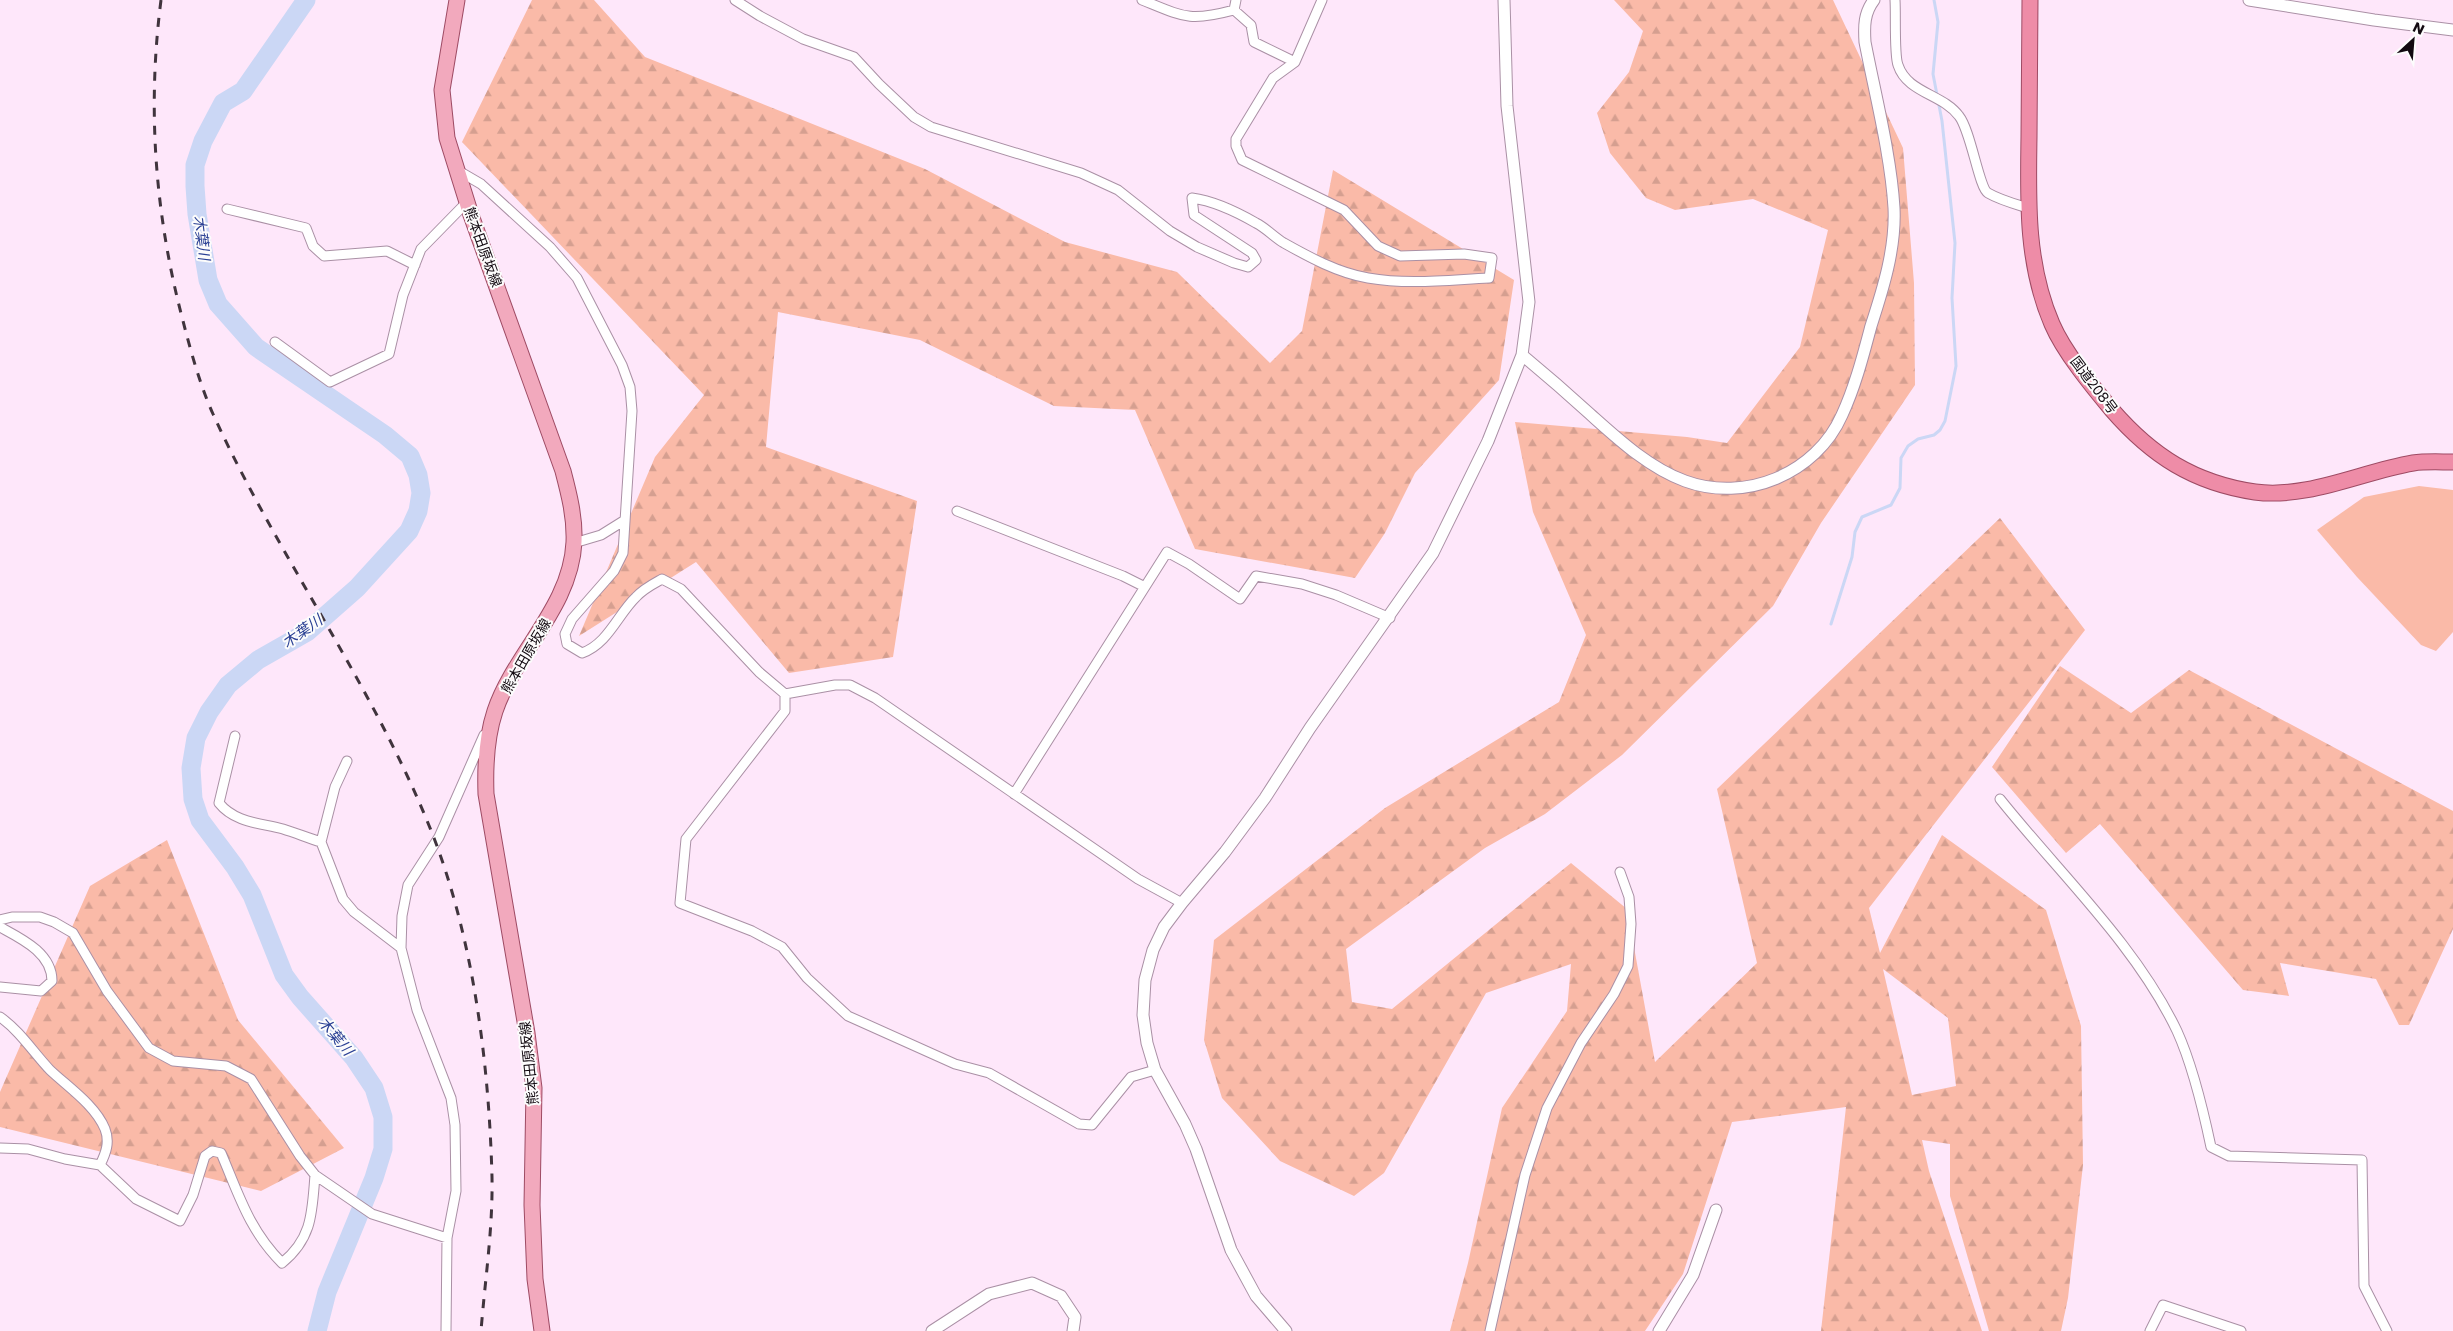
<svg xmlns="http://www.w3.org/2000/svg" width="2453" height="1331" viewBox="0 0 2453 1331" font-family="Poppins,'Noto Sans JP',sans-serif">
<defs>
<pattern id="forest-firs" width="22" height="20" patternUnits="userSpaceOnUse" patternTransform="scale(1.25)"><rect width="22" height="20" fill="#fabaa8"/><path d="M5 1l3.5 6h-7zM16 11l3.5 6h-7z" fill="#d59f90"/></pattern>
</defs>
<rect width="100%" height="100%" fill="#fee7fa"/>
<!-- forest -->
<path fill="url(#forest-firs)" fill-rule="evenodd" d="M532,0H594L645,57L925,169L1065,242L1177,272L1270,363L1302,331L1333,170L1514,280L1499,380L1415,473L1385,533L1355,578L1195,549L1135,410L1054,406L920,340L778,312L766,447L917,501L893,657L789,673L696,562L579,636L655,457L704,395L462,142Z
M1614,0H1833L1903,148L1914,283L1915,385L1821,523L1773,606L1622,755L1545,814L1485,848L1346,949L1352,1002L1392,1009L1571,863L1627,909L1655,1062L1757,963L1717,789L2000,518L2085,630L1869,908L1880,953L1942,835L2046,910L2081,1026L2083,1165L2068,1298L2061,1331H1989L1950,1196V1144L1922,1140L1929,1171L1982,1331H1821L1846,1107L1732,1122L1683,1274L1645,1331H1450L1468,1263L1502,1108L1567,1011L1571,964L1486,993L1384,1173L1354,1196L1280,1161L1222,1098L1204,1040L1214,940L1385,808L1559,702L1586,635L1533,512L1515,422L1687,437L1727,443L1800,347L1828,230L1753,199L1675,210L1646,198L1610,153L1597,113L1629,72L1643,31ZM1883,969L1948,1018L1956,1086L1912,1095Z
M2060,666L2131,713L2189,670L2453,811V929L2409,1025H2399L2376,979L2280,963L2289,996L2243,990L2100,824L2066,853L1992,767Z
M167,840L238,1020L344,1148L261,1191L0,1127V1092L90,886Z"/>
<!-- pitch -->
<path fill="#fabaa8" d="M2419,486L2453,490V632L2436,651L2421,645L2357,577L2317,530L2364,497Z"/>
<g fill="none" stroke-linecap="round" stroke-linejoin="round">
<!-- stream -->
<path stroke="#cbd7f5" stroke-width="3" d="M1831,624L1852,557L1855,532L1862,517L1891,505L1900,488L1901,458L1908,446L1918,439L1934,435L1940,430L1945,421L1956,366L1952,298L1955,243L1942,121L1933,74L1938,22L1934,0"/>
<!-- river -->
<path stroke="#cbd7f5" stroke-width="19" d="M306,0L243,91L223,103L203,141L195,165V186L197,214L208,280L218,304L256,347L385,435L410,456L418,475L421,493L418,511L409,531L357,588L307,632L258,660L228,685L209,712L196,738L191,768L193,799L200,820L235,867L252,895L284,975L300,997L354,1058L374,1088L383,1117V1149L374,1178L327,1292L317,1331"/>
<defs>
<path id="minor" d="M735,0L760,16L803,39L854,57L879,84L914,117L931,127L1081,173L1118,190L1170,231L1197,247L1234,263L1248,267L1256,260L1252,253L1194,215L1192,198C1214,201 1237,212 1256,223C1266,228 1274,237 1284,243C1309,257 1338,273 1368,278C1408,285 1448,280 1489,278L1492,258L1464,254L1400,256L1378,246L1344,210L1242,160L1236,146V139L1273,78L1295,62L1322,0
M1142,0C1184,17 1189,22 1234,10L1236,0
M1895,0C1896,13 1894,55 1898,65C1907,93 1943,94 1959,116C1971,131 1979,188 1988,193C2000,200 2015,204 2028,208
M1234,10L1251,25L1254,42L1295,62
M457,170L481,184L550,247L577,278L622,365L630,387L632,411L623,553L614,571L572,619L565,634L567,644L582,653C608,644 618,614 636,597C643,589 653,584 662,579L681,589L759,672L785,694
M227,209L306,228L313,246L324,256L387,251L415,265
M275,342L330,382L389,354L403,295L421,249L467,202
M957,511L1123,576L1145,587
M574,543L601,535L625,520
M785,694V711L686,839L680,903L752,931L782,947L807,978L848,1016L955,1064L989,1073L1079,1124L1092,1125L1131,1077L1155,1070
M785,694L835,685H850L875,698L1138,879L1182,903
M235,736L219,803C235,823 261,823 283,829C296,833 308,838 321,842
M347,761L335,787L321,842L343,899L354,912L401,948
M1014,794L1167,552L1189,564L1240,599L1256,576L1302,584L1336,595L1390,618
M2000,799C2059,873 2136,945 2177,1031C2193,1066 2203,1109 2211,1147L2229,1156L2362,1160L2364,1286L2387,1331
M0,920L12,917H40L54,922L73,933L107,991L149,1048L173,1061L226,1066L251,1079L300,1156L315,1175L372,1214L447,1238
M0,927C22,939 52,953 52,981L41,991L0,987
M0,1017C20,1031 33,1052 50,1070C68,1087 95,1105 105,1129C110,1142 106,1153 100,1165
M0,1148L28,1149L65,1159L100,1165L136,1199L180,1221L193,1195L205,1156L212,1151L221,1153C239,1195 249,1230 282,1263C313,1238 312,1211 315,1175
M446,1331L447,1238L456,1191L455,1125L451,1098L417,1010L401,948L402,916L408,885L439,837L484,735
M1490,1331L1525,1175L1547,1108L1581,1043L1614,994L1628,966L1631,924L1629,897L1620,872
M2150,1331L2163,1305L2241,1331"/>
<path id="tertiary" d="M2249,0L2374,20L2453,30
M1522,355C1545,374 1568,394 1590,414C1618,439 1649,468 1685,481C1745,503 1816,474 1842,415C1855,387 1863,356 1871,326C1883,289 1896,248 1894,208C1891,156 1875,94 1865,42C1864,26 1864,13 1874,0
M932,1331L989,1294L1032,1283L1061,1296L1075,1317L1073,1331
M1286,1331L1256,1296L1231,1250L1196,1149L1185,1124L1155,1070L1147,1043L1143,1015L1145,980L1153,950L1164,927L1182,903L1225,852L1265,798L1310,728L1433,553L1488,441L1522,355L1529,302L1507,106L1504,0
M1659,1331L1693,1275L1716,1210"/>
<path id="primary" d="M457,0L442,90L447,138L471,215L563,471C569,494 575,517 574,542C571,607 515,652 495,711C486,738 485,766 486,794L527,1033L534,1088L532,1205L535,1279L542,1331"/>
<path id="trunk" d="M2030,0C2030,46 2029,91 2029,137C2028,201 2026,264 2052,324C2064,352 2092,386 2112,410C2152,456 2194,483 2255,492C2308,499 2361,472 2413,463C2426,461 2440,462 2453,462"/>
</defs>
<!-- minor casing -->
<use href="#minor" stroke="#aa90a5" stroke-width="11"/>
<!-- tertiary casing -->
<use href="#tertiary" stroke="#aa90a5" stroke-width="13"/>
<!-- primary casing -->
<use href="#primary" stroke="#9e4b64" stroke-width="17"/>
<!-- trunk casing -->
<use href="#trunk" stroke="#9e4b64" stroke-width="17"/>
<!-- minor -->
<use href="#minor" stroke="#fff" stroke-width="9"/>
<!-- tertiary -->
<use href="#tertiary" stroke="#fff" stroke-width="11"/>
<!-- primary -->
<use href="#primary" stroke="#f2a9bd" stroke-width="15"/>
<!-- trunk -->
<use href="#trunk" stroke="#ee8ca7" stroke-width="15"/>
<!-- rail -->
<path stroke="#40343d" stroke-width="3" stroke-dasharray="9 9" stroke-linecap="butt" d="M161,0C147,109 155,215 183,321C191,352 200,385 213,414C279,559 376,689 434,838C474,943 489,1065 492,1177C493,1228 485,1280 481,1331"/>
</g>
<g text-anchor="middle" dominant-baseline="central" stroke-width="4" stroke-linejoin="round" paint-order="stroke">
<!-- street labels -->
<g font-size="14" fill="#120910" stroke="#fcfcfc">
<text transform="translate(483 247) rotate(70)">熊本田原坂線</text>
<text transform="translate(2094 385) rotate(53)">国道208号</text>
<text transform="translate(526 656) rotate(-60)">熊本田原坂線</text>
<text transform="translate(529 1063) rotate(-96)">熊本田原坂線</text>
</g>
<!-- water labels -->
<g font-size="15" font-style="italic" fill="#2a4094" stroke="#fcfcfc">
<text transform="translate(202 238) rotate(83)">木葉川</text>
<text transform="translate(302 631) rotate(-35)">木葉川</text>
<text transform="translate(336 1036) rotate(50)">木葉川</text>
</g>
</g>
<!-- north arrow -->
<g transform="translate(2413 40) rotate(26)" stroke="#fcfcfc" stroke-width="4" paint-order="stroke">
<path d="M0-4L9 19L0 12L-9 19Z" fill="#120910"/>
<text y="-8" font-size="14" font-weight="bold" text-anchor="middle" fill="#120910">N</text>
</g>
</svg>
